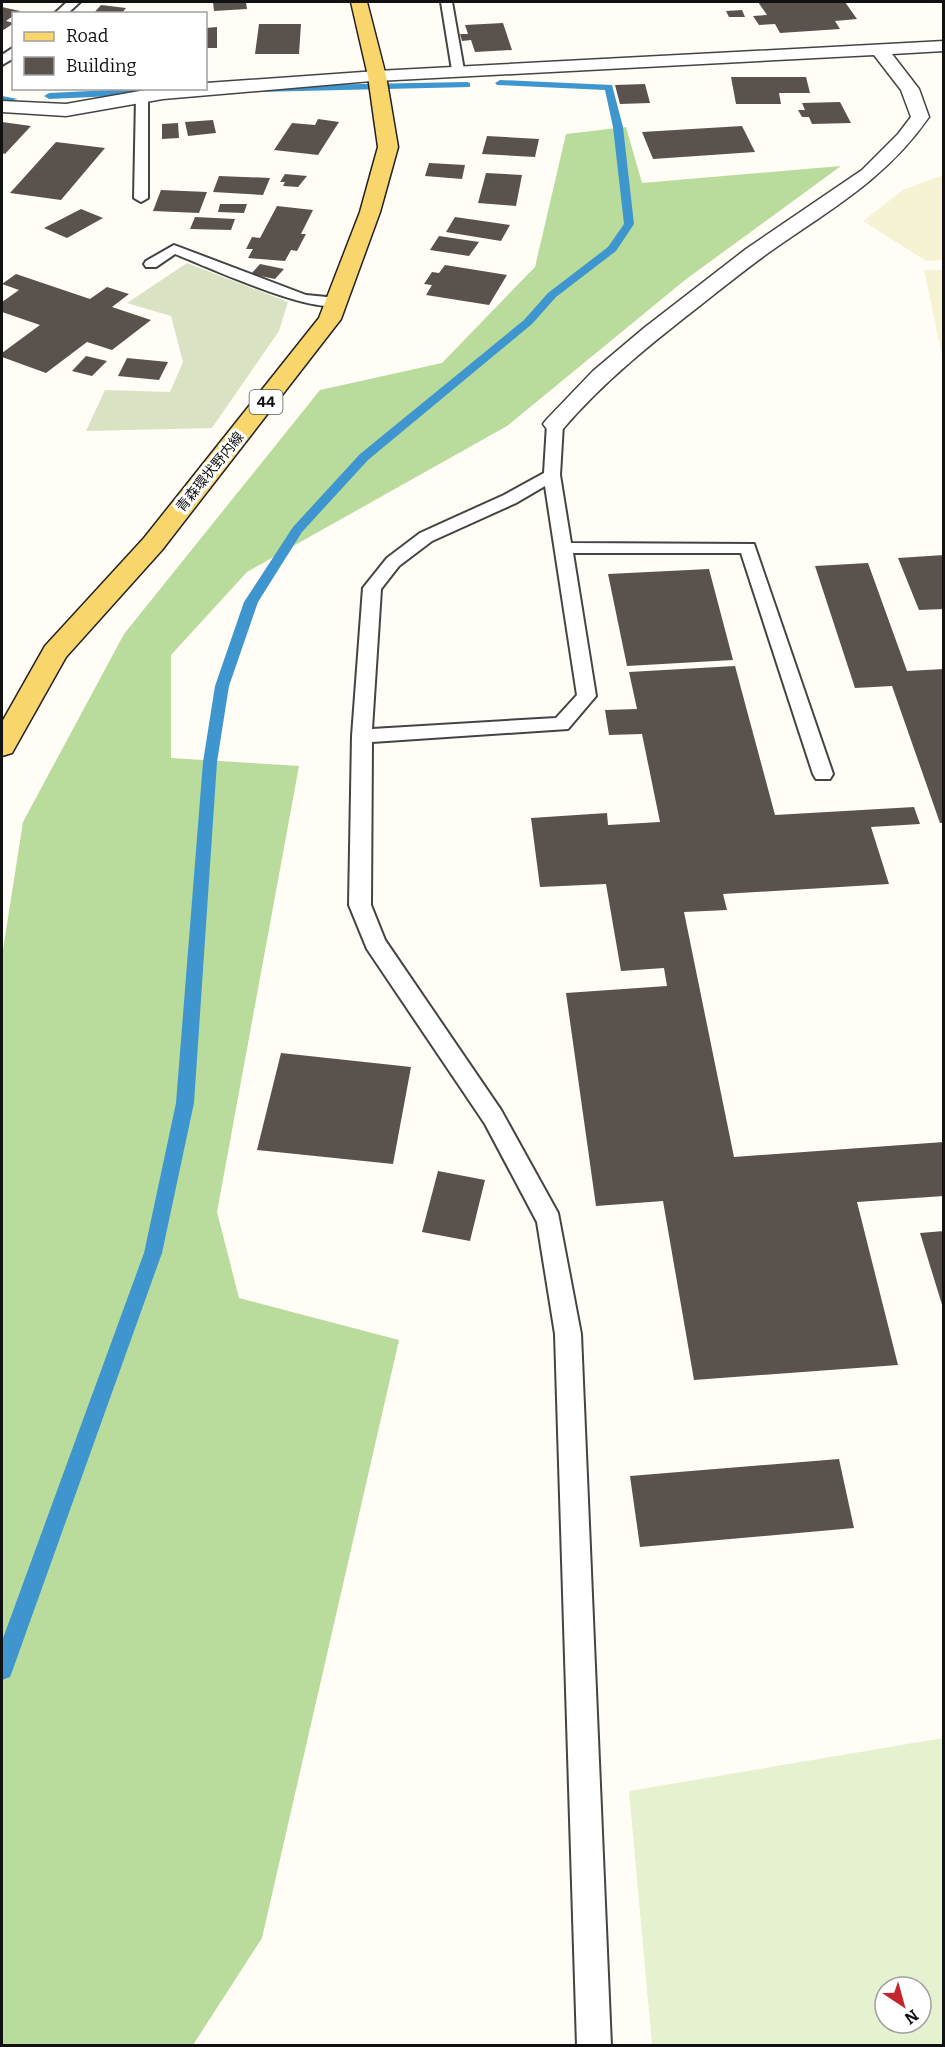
<svg xmlns="http://www.w3.org/2000/svg" width="945" height="2047" viewBox="0 0 945 2047" font-family="Bitter,'Noto Sans JP',serif">
<rect width="100%" height="100%" fill="#fffdf5"/>
<!-- farmland -->
<path fill="#f6f3d4" d="M943,175V260L926,261L863,221L903,190Z
M924,270H943V360Z"/>
<!-- forest -->
<path fill="#b9dc9c" d="M626,127L642,183L841,166L685,280L507,426L247,572L171,655V758L299,766L217,1212L239,1298L399,1340L262,1938L193,2045H2V956L23,822L124,634L320,390L442,363L535,267L566,134Z"/>
<!-- cemetery -->
<path fill="#d9e3c4" d="M187,263L288,302L279,331L212,428L86,431L105,390L170,392L183,362L171,316L127,303Z"/>
<!-- pitch -->
<path fill="#e6f2cf" fill-rule="evenodd" d="M943,1738V2045H652L629,1791ZM885,1987H921V2023H885Z"/>
<g fill="none" stroke-linecap="round" stroke-linejoin="round">
<!-- stream -->
<path fill="#3f96cf" fill-rule="evenodd" d="M500,80L612,85L623,127L634,224L616,251L556,297L532,324L368,460L302,532L258,602L229,686L217,762L194,1103L162,1253L13,1669L10,1677L2,1680V1641L144,1253L176,1103L203,762L215,686L244,602L293,527L360,454L524,320L548,293L608,247L624,224L613,127L605,90L497,85L495,83Z
M467,82L470,83V87L258,92L253,89L258,86Z
M152,88L162,91L157,94L49,99L44,96L49,93Z
M2,96L18,99L2,102Z"/>
</g>
<!-- building -->
<path fill="#5a524d" d="M213,2H246L247,9L214,11Z
M758,2H845L857,19L835,21L840,29L780,33L775,24L759,25L753,16L767,15Z
M101,5L126,8L121,14H93Z
M2,7L20,11L6,21L14,23L2,31Z
M742,10L745,17H729L726,11Z
M503,23L512,50L475,52L471,40L462,41L460,34H468L465,25Z
M259,24H301L299,54H255Z
M217,27V48H206V28Z
M731,77H806L810,93H779L781,104H736Z
M645,84L650,103L620,104L615,85Z
M840,102L851,123L812,124L809,117H802L798,110H805L802,103Z
M318,119L339,122L318,155L274,150L292,123L315,125Z
M213,120L216,133L188,136L185,122Z
M2,122L31,126L5,154L2,153Z
M178,123L179,138L162,139V124Z
M742,126L755,152L653,159L642,132Z
M487,136L539,139L535,157L482,154Z
M56,142L105,148L61,200L10,193Z
M429,163L465,165L462,179L425,176Z
M486,173L522,175L516,206L478,203Z
M285,174L307,176L298,187L283,186L285,182H280Z
M219,176L270,178L263,195L213,192Z
M161,190L207,192L199,213L153,211Z
M220,204H247L244,213L218,212Z
M277,206L313,210L301,234H306L297,251L291,250L285,261L248,258L253,249H246L252,237L260,238Z
M81,209L103,218L67,238L44,228Z
M195,217L235,219L231,230L190,229Z
M455,217L510,225L501,241L446,232Z
M439,236L479,242L469,256L430,250Z
M260,264L284,269L275,279L251,274Z
M445,265L507,275L489,305L426,295L432,285L424,284L432,272L439,273Z
M16,274L90,299L107,287L129,294L112,307L151,320L112,350L87,342L46,373L2,357V353L40,325L2,312V302L19,290L2,284Z
M86,356L107,361L92,376L72,371Z
M127,358L168,362L159,380L118,376Z
M944,555V609L919,610L898,558Z
M868,563L907,671L944,669V823H940L892,686L855,688L815,566Z
M709,569L733,660L627,666L608,574Z
M735,666L775,815L914,807L920,824L871,827L889,884L723,894L727,910L684,912L734,1157L944,1142V1196L857,1202L898,1365L694,1380L663,1201L596,1206L566,993L667,986L664,968L621,971L606,884L540,887L531,818L607,813L608,825L660,822L642,734L609,735L605,710L637,709L629,672Z
M281,1053L411,1067L393,1164L257,1150Z
M438,1171L485,1180L470,1241L422,1232Z
M944,1231V1308H943L920,1233Z
M839,1459L854,1528L640,1547L630,1476Z"/>
<g fill="none" stroke-linecap="round" stroke-linejoin="round">
<defs>
<path id="service" d="M67,2H80L67,14H54Z
M441,2H452L464,70L462,73L452,70Z
M14,47V58L2,65V55Z
M142,93L148,97V198L141,202L134,198L136,97Z
M174,245L306,295L337,298L344,302C327,322 201,264 175,254L156,267H146L144,264L146,261Z
M555,419L563,424L560,475L571,543L754,544L833,774L830,779H816L813,774L741,553H573L596,696L568,729L372,742L371,905L385,940L501,1110L558,1213L581,1334L611,2046H577L555,1334L537,1222L485,1124L367,949L349,905L352,736L363,588L387,558L420,533L504,495L544,473L547,424ZM545,486L577,695L556,718L372,729L381,589L399,566L432,541L516,503Z"/>
<path id="minor" d="M377,71L386,76L383,80L163,99L66,116L2,112V101L66,104L157,88H206V83Z"/>
<path id="tertiary" d="M944,41V51L892,54L919,89L929,117C886,179 831,209 771,251C747,268 725,286 702,304C652,343 604,381 563,429H547L543,424L547,419L593,371L644,328L746,249L862,170L898,134L911,117L901,90L874,55L377,81L368,76L377,71Z"/>
<path id="primary" d="M351,2H367L386,76L398,147L380,212L341,319L162,550L66,657L12,753L2,756V722L45,646L144,538L319,318L360,212L378,147L368,76Z"/>
</defs>
<!-- service casing -->
<use href="#service" stroke="#444" stroke-width="4"/>
<!-- minor casing -->
<use href="#minor" stroke="#444" stroke-width="3"/>
<!-- tertiary casing -->
<use href="#tertiary" stroke="#444" stroke-width="3"/>
<!-- primary casing -->
<use href="#primary" stroke="#222" stroke-width="3"/>
<!-- service -->
<use href="#service" fill="#fff" fill-rule="evenodd"/>
<!-- minor -->
<use href="#minor" fill="#fff" fill-rule="evenodd"/>
<!-- tertiary -->
<use href="#tertiary" fill="#fff" fill-rule="evenodd"/>
<!-- primary -->
<use href="#primary" fill="#f9d66b" fill-rule="evenodd"/>
</g>
<g text-anchor="middle" dominant-baseline="central" stroke-width="6" stroke-linejoin="round" paint-order="stroke">
<!-- far-street labels -->
<g font-size="14" fill="#111" stroke="#fff">
<text transform="translate(210 472) rotate(-51)">青森環状野内線</text>
</g>
<!-- shield labels -->
<rect fill="#fff" stroke="#585858" stroke-width="1.5" x="249.5" y="390" width="33" height="24" rx="4.5"/>
<g font-size="15" font-weight="bold" fill="#111">
<text x="266" y="402">44</text>
</g>
</g>
<!-- border -->
<rect width="945" height="2047" fill="none" stroke="#111111" stroke-width="6"/>
<!-- legend -->
<rect x="12" y="12" width="195" height="78" fill="#ffffff" stroke="#a0a0a0" stroke-width="1.5"/>
<rect x="24" y="32" width="30" height="9" fill="#f9d66b" stroke="#a0a0a0" stroke-width="1.5"/>
<text x="66" y="42" font-size="18" fill="#111111">Road</text>
<rect x="24" y="57" width="30" height="18" fill="#5a524d" stroke="#a0a0a0" stroke-width="1.5"/>
<text x="66" y="72" font-size="18" fill="#111111">Building</text>
<!-- north arrow -->
<g transform="translate(903 2005) rotate(144)"><circle r="28" fill="#ffffff" stroke="#a0a0a0" stroke-width="1.5"/>
<path d="M0-4.5L10 22L0 15L-10 22Z" fill="#c4262e"/>
<text y="-9" font-size="16" font-weight="bold" text-anchor="middle" fill="#111111">N</text>
</g>
</svg>
